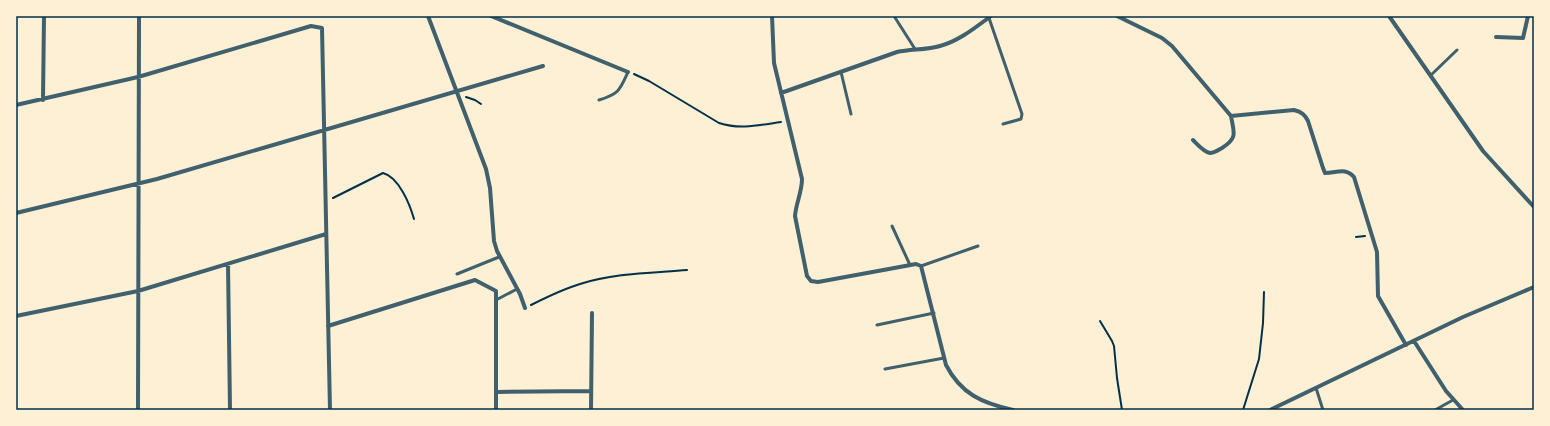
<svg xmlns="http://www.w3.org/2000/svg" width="1550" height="426" viewBox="0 0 1550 426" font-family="'Noto Sans',sans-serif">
<rect width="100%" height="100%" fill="#fdf0d5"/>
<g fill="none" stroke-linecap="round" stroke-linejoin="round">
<!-- path -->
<path stroke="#003049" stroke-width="2" d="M634,74L649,81L719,123C740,130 760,125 781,122
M466,97L475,100L481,104
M333,198L383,173C399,177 410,205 414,219
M1356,237L1365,236
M531,305C547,297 563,289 580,284C614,273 651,273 687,270
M1100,321L1112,341L1114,346L1117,378L1122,410
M1243,410L1259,359L1263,323L1264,292"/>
<!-- service -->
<path stroke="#3f606c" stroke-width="3" d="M894,16L915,49
M989,18L1022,114L1021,119L1003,124
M841,72L851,114
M1431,75L1457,50
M599,100C619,94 620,90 628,72
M892,226L910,265
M921,266L978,246
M457,274L499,257
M496,300L517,289
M877,325L934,313
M885,369L944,358
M1316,388L1323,410
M1435,410L1453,400"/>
<!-- minor -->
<path stroke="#3f606c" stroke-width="4" d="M428,16L486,169L490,188L494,241L497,251L520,294L525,308
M491,16L628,72
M772,16L774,63L802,179C802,192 796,203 795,216L807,276L811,281L818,282L916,264L921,266L946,365C961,394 982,403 1013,410
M1117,16L1162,38L1172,46L1231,116
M1389,16L1483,151L1534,207
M1496,37L1523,38L1528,16
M781,93L897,52C911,49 927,50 940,46C959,41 976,27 991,16
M43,100L44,16
M16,105L138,77L311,26L322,28L330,410
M1193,140C1197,144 1204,152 1210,153C1215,153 1218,150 1222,148C1238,138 1234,133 1231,116L1294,110C1302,112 1305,115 1308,121L1323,168L1325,173C1337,173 1345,167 1354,177L1377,252L1378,296L1406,345
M16,213L157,179L543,66
M228,264L230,410
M16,316L138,291L326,234
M328,326L475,280L496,291V410
M1414,341L1446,391L1463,410
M496,392L591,391
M138,410L139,16
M591,410L592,313
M1270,410L1463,317L1534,287"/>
</g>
<!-- border -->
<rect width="1550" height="426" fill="none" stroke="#fdf0d5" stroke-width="34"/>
<rect x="17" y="17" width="1516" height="392" fill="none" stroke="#003049" stroke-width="1.5"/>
</svg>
